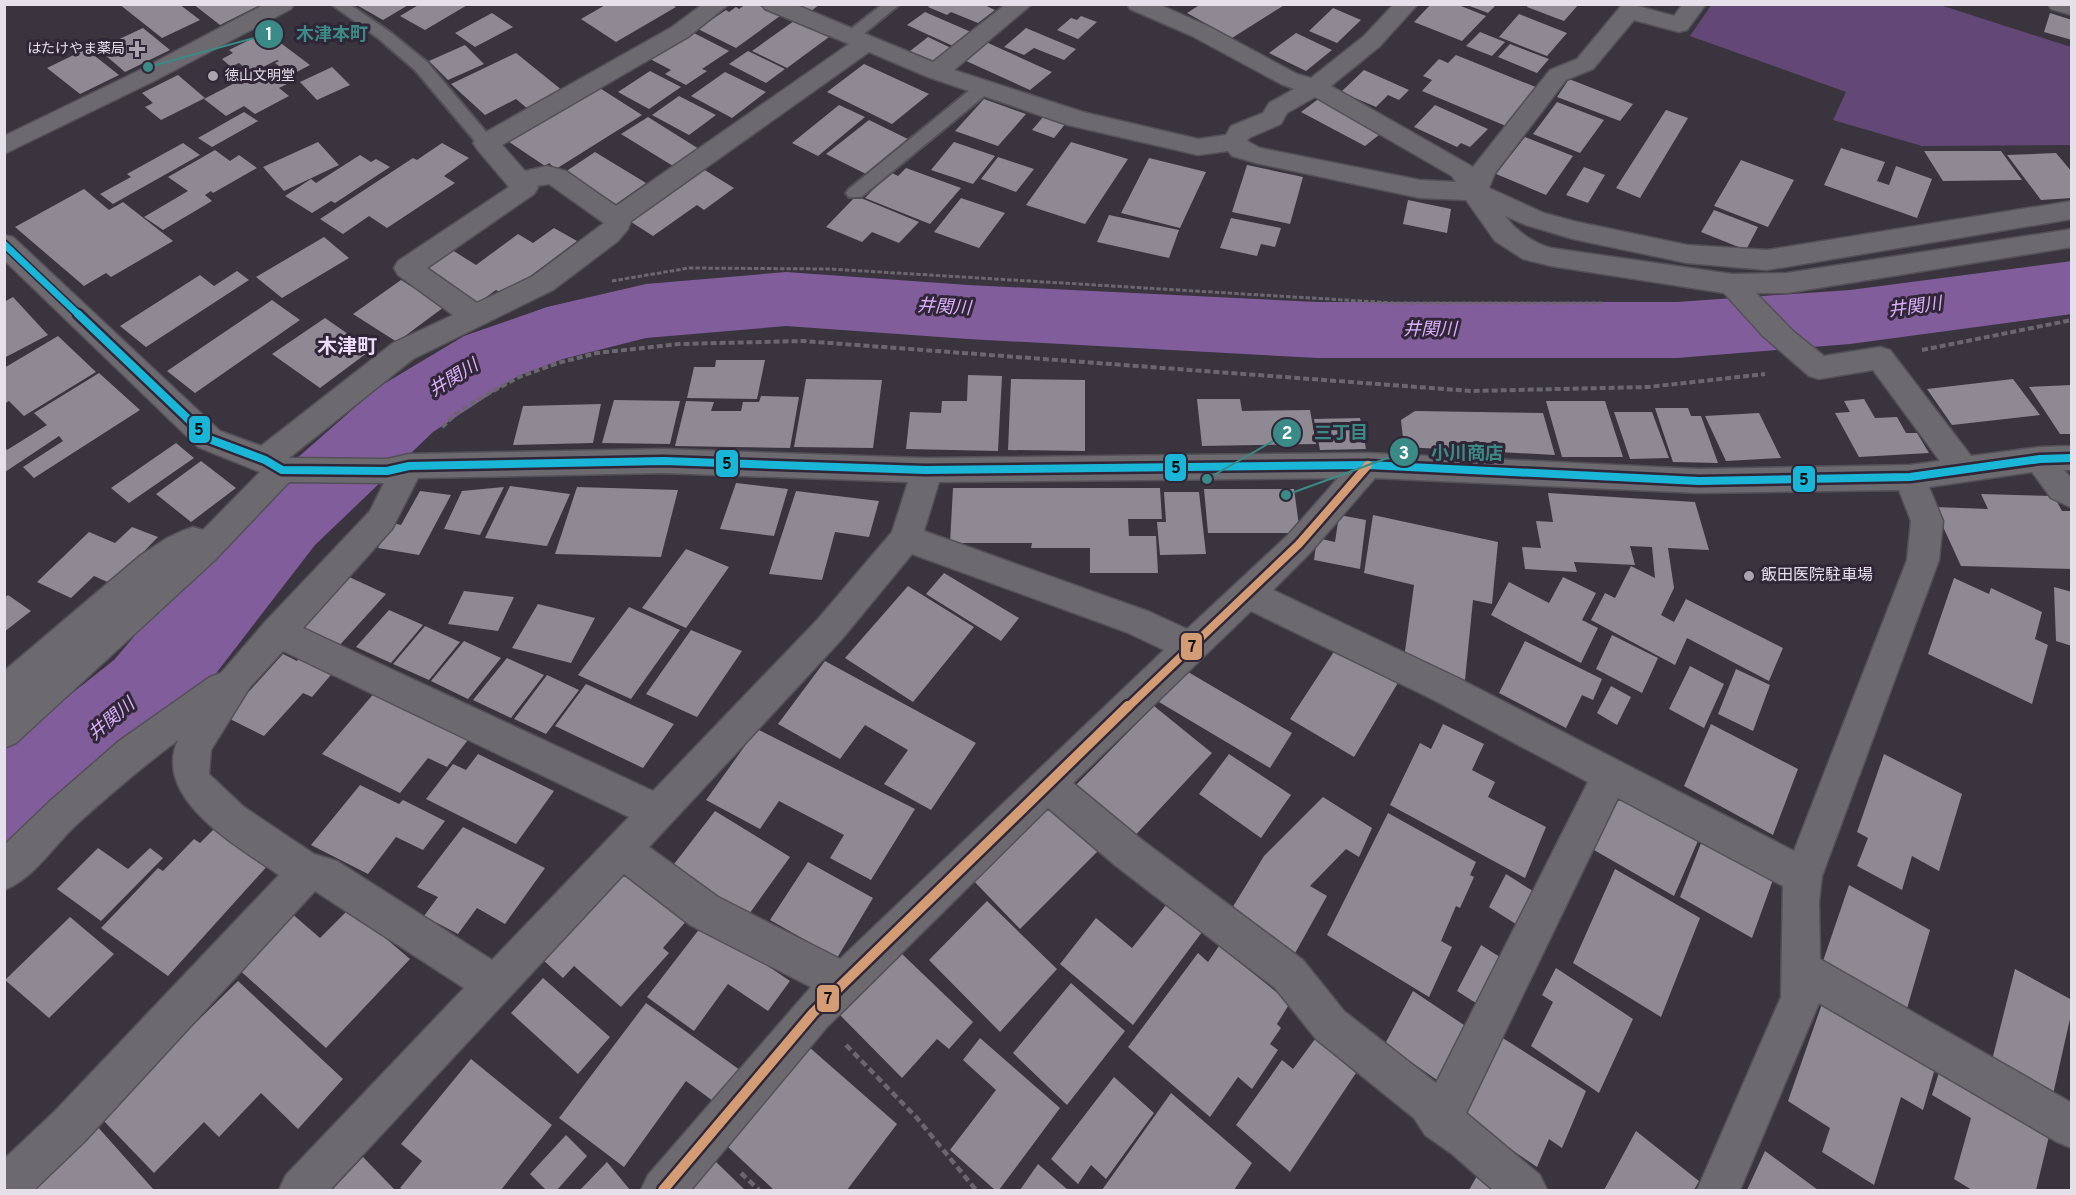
<svg xmlns="http://www.w3.org/2000/svg" width="2076" height="1195" viewBox="0 0 2076 1195" font-family="Overpass,'Noto Sans JP',sans-serif">
<rect width="100%" height="100%" fill="#39343e"/>
<!-- green -->
<path fill="#634877" d="M1712,4L1940,5L2071,47V145L1922,146L1833,120L1846,92L1690,36Z"/>
<g fill="none" stroke-linecap="round" stroke-linejoin="round">
<!-- river -->
<path fill="#825d9c" fill-rule="evenodd" d="M2072,261V314L1850,344L1677,358H1318L968,339L786,326L646,338L563,359L518,376L433,432L315,545L180,720L107,780L39,843L4,857V747L114,660L255,495L377,388L464,336L547,307L646,284L786,272L968,285L1318,302H1677L1850,290Z"/>
</g>
<!-- building -->
<path fill="#8e8992" d="M119,4H179L200,20L162,38Z
M193,4H262L220,25Z
M355,4H410L383,20Z
M420,4H469L425,30L400,16Z
M607,4H671L676,7L616,42L581,19Z
M746,4H756L780,16L736,48L698,29L726,10L729,12L736,7L739,9Z
M793,4H820L810,12Z
M932,4H982L995,10L978,23L951,12L947,15L928,7Z
M1201,4H1286L1232,38L1187,13Z
M1431,4H1456L1486,16L1462,41L1414,22Z
M1529,4H1579L1564,21L1527,7Z
M1467,5H1496L1488,13Z
M1333,8L1361,20L1337,43L1309,31Z
M925,12L971,32L953,46L907,25Z
M492,13L513,27L475,47L455,33Z
M2050,13L2072,20V40L2044,32Z
M1519,14L1567,33L1547,56L1499,37Z
M1081,16L1097,22L1078,39L1057,30L1071,18L1077,20Z
M794,21L829,37L787,68L752,51Z
M143,28L170,50L125,72L98,49Z
M1026,28L1076,49L1064,60L1034,48L1024,55L1004,47Z
M266,32L310,65L291,75L275,63L279,61L277,60L251,73L239,63L231,67L222,59L233,53L229,50Z
M692,32L729,51L702,69L707,71L686,85L665,74L671,70L650,59Z
M1480,32L1505,42L1492,56L1466,46Z
M1296,33L1332,50L1306,71L1269,53Z
M928,37L951,48L933,62L910,51Z
M986,42L1052,72L1030,90L964,60Z
M1510,44L1549,59L1537,73L1498,57Z
M465,45L484,64L448,80L429,61Z
M86,49L119,75L80,94L47,68Z
M748,51L785,69L766,83L729,64Z
M516,53L563,91L528,109L516,99L485,115L451,84Z
M1456,55L1538,88L1506,126L1422,91L1432,80L1423,76L1439,59L1448,63Z
M864,64L929,94L892,124L827,92Z
M332,67L350,85L317,100L300,82Z
M280,68L295,80L279,88L289,96L255,114L244,106L226,116L204,99L252,74L259,79Z
M1364,70L1409,90L1399,100L1388,95L1376,107L1341,92Z
M650,71L681,87L649,109L618,92Z
M725,72L766,92L732,118L691,96Z
M178,75L205,98L161,120L145,107L153,103L142,93Z
M1569,79L1633,104L1620,121L1557,97Z
M595,85L642,115L556,169L549,163L545,166L506,140Z
M679,96L716,115L689,135L652,115Z
M1321,97L1384,131L1365,146L1301,112Z
M984,99L1026,114L998,146L955,131Z
M1557,102L1604,120L1580,153L1533,134Z
M839,105L865,117L818,156L792,143Z
M1435,105L1488,129L1470,147L1461,143L1457,147L1414,127Z
M1666,110L1688,118L1640,198L1616,188Z
M244,112L258,121L212,147L198,138Z
M1044,116L1066,123L1054,138L1032,130Z
M648,117L699,149L673,166L621,134Z
M869,120L910,140L868,175L826,154Z
M1525,137L1573,156L1546,195L1496,174Z
M318,142L339,165L284,191L263,167Z
M954,142L995,156L973,184L931,170Z
M1071,142L1128,159L1085,224L1026,205Z
M183,143L200,155L113,204L100,194L131,177L127,174Z
M442,143L469,158L444,176L455,183L387,228L369,216L343,234L320,219L413,158L417,160Z
M1841,148L1885,162L1877,181L1889,185L1896,166L1932,179L1917,218L1824,185Z
M215,150L230,161L239,155L257,168L213,193L211,191L205,195L212,201L163,230L144,217L188,191L168,177Z
M1924,151H2001L2022,180L1943,181Z
M595,152L646,183L616,204L565,172Z
M2056,153L2072,172V198L2041,200L2007,155Z
M360,155L371,162L376,159L390,167L335,203L331,201L312,213L285,196L311,179L316,183Z
M998,157L1034,169L1016,192L981,179Z
M1149,158L1206,172L1180,228L1121,213Z
M1741,160L1794,180L1768,227L1714,206Z
M1247,165L1303,177L1290,224L1232,212Z
M1584,167L1605,175L1588,203L1566,195Z
M906,168L961,188L930,224L865,198L890,172L898,176Z
M703,169L734,188L704,210L697,205L653,236L628,220Z
M84,189L109,210L123,202L173,241L111,277L106,273L84,286L15,227Z
M856,196L919,222L899,243L872,232L862,242L826,227Z
M961,198L1005,213L979,248L934,232Z
M1408,200L1451,209L1447,233L1403,224Z
M1714,210L1758,227L1746,250L1701,232Z
M1109,215L1179,230L1169,258L1097,242Z
M1231,218L1281,228L1275,247L1261,244L1257,256L1220,248Z
M554,228L577,241L505,295L496,290L478,303L421,267L449,248L476,265L518,234L533,243Z
M324,237L349,258L282,298L256,277Z
M237,271L249,280L146,347L120,326L200,275L214,286Z
M401,280L444,307L397,342L353,314Z
M13,297L48,335L4,358V302Z
M272,300L300,320L195,393L167,371Z
M325,318L371,350L320,388L272,354Z
M58,336L96,372L24,416L9,401L4,404V368Z
M716,360H765L757,399L687,398L694,367H715Z
M99,373L140,410L34,478L23,467L63,441L59,436L5,472V447L7,450L47,425L34,413Z
M968,375L1002,376L998,451L906,449L910,412L941,413L942,401H967Z
M806,379L882,380L873,448L794,447Z
M1011,379L1085,380V451L1008,450Z
M2013,379L2040,415L1952,425L1927,389Z
M2072,385V434H2060L2029,387Z
M761,396L799,397L790,448L675,446L686,401L714,402L711,411H741L743,402H759Z
M1197,399H1240L1242,411L1310,410L1316,444L1202,446Z
M1864,399L1875,418L1897,417L1906,433H1917L1929,453L1859,457L1835,413L1850,412L1844,401Z
M614,400L680,401L670,444L602,443Z
M1546,401H1605L1623,457H1562Z
M601,404L593,443L513,445L523,406Z
M1655,408H1688L1691,416H1701L1718,463L1673,462Z
M1415,411L1543,413L1555,455L1404,447L1401,420Z
M1614,412H1652L1669,458L1630,459Z
M1759,413L1781,458L1726,461L1705,416Z
M1360,418L1366,449L1320,450L1314,419Z
M176,443L194,458L129,503L111,488Z
M201,461L236,488L191,522L156,494Z
M736,483L788,489L774,536L720,529Z
M510,486L570,494L547,546L485,538Z
M504,487L480,535L444,529L462,491Z
M577,487L678,490L661,557L555,554Z
M953,488H1160L1162,519H1128L1129,536H1156L1158,573H1090V548H1031L1032,543H950Z
M1204,489H1294L1300,533H1208Z
M420,491L451,495L419,555L378,548L392,523L401,525Z
M796,491L879,501L869,537L835,532L822,580L769,574Z
M1164,492H1199L1206,554L1160,555L1157,522H1166Z
M1548,493L1695,502L1709,550L1668,548L1674,588L1661,615L1674,622L1686,599L1783,648L1769,681L1687,638L1675,665L1591,620L1605,593L1615,598L1631,566L1655,578L1652,547L1630,546L1635,565L1574,562L1577,572L1525,569L1522,547L1541,548L1536,521L1553,522Z
M1981,494L2054,496L2062,511H2072V569L1961,566L1934,507L1988,509Z
M1339,515L1366,520L1360,569L1314,560L1317,538L1335,542Z
M1373,515L1498,542L1492,604L1473,600L1465,680L1403,666L1414,585L1364,573Z
M132,527L158,537L112,584L94,576L71,598L37,582L89,532L115,543Z
M686,549L729,567L686,628L642,608Z
M944,573L1019,618L1001,641L926,594Z
M347,576L386,594L337,648L298,630Z
M1563,577L1596,593L1582,620L1598,628L1581,663L1491,615L1509,582L1549,603Z
M1954,578L1989,594L1991,588L2042,612L2035,639L2048,645L2032,704L1928,654Z
M908,586L974,627L913,702L845,658Z
M2054,587L2072,592V646L2056,641Z
M464,591L514,597L498,631L448,624Z
M8,595L31,611L4,632V598Z
M538,604L595,618L571,663L512,648Z
M629,607L680,630L631,699L578,675Z
M389,610L423,625L391,663L356,647Z
M425,626L460,642L429,680L393,664Z
M691,630L742,651L697,717L646,694Z
M1612,635L1658,658L1642,693L1596,669Z
M464,641L501,658L468,699L431,681Z
M1525,641L1602,679L1593,700L1582,695L1566,728L1499,693Z
M1337,647L1399,681L1354,757L1290,719Z
M303,653L336,669L312,697L303,693L264,736L226,717L283,654L297,661Z
M507,658L544,675L511,718L473,700Z
M825,661L976,743L931,810L884,784L908,750L865,725L840,759L778,724Z
M1690,666L1724,684L1704,728L1669,709Z
M1183,669L1292,733L1270,768L1159,702Z
M1736,669L1770,685L1753,731L1718,714Z
M547,675L579,690L546,734L514,719Z
M586,684L674,724L643,768L555,726Z
M1611,686L1631,697L1617,725L1597,713Z
M376,691L471,736L447,767L428,758L400,793L322,754Z
M1154,706L1212,753L1129,842L1071,790Z
M1443,724L1484,744L1472,770L1495,782L1488,797L1546,827L1525,878L1390,805L1420,743L1431,749Z
M1711,724L1798,769L1773,835L1684,786Z
M757,729L915,809L871,880L830,858L844,835L779,801L760,829L706,800Z
M478,754L554,791L516,844L426,799L453,764L466,770Z
M1229,754L1291,795L1261,838L1199,794Z
M1884,754L1962,794L1939,871L1912,856L1902,890L1857,866L1868,838L1857,832Z
M360,785L399,804L403,800L445,821L423,850L396,837L368,874L311,845Z
M1614,787L1701,834L1674,896L1587,846Z
M1323,797L1372,828L1359,857L1346,849L1310,886L1327,896L1294,955L1229,913L1264,856Z
M1049,802L1100,849L1020,929L970,877Z
M715,811L790,857L747,917L671,868Z
M1388,813L1476,862L1470,875L1474,877L1460,908L1456,906L1441,941L1452,947L1429,997L1327,935Z
M216,827L271,862L168,976L101,928L158,868L163,871L194,839L200,843Z
M463,827L545,868L505,924L477,908L458,934L424,916L438,897L417,887Z
M1703,838L1774,877L1752,938L1680,897Z
M98,848L128,869L150,848L163,858L101,921L57,889Z
M808,862L873,898L837,958L770,920Z
M627,869L688,919L663,948L669,953L621,1007L574,966L563,978L543,960Z
M1615,869L1700,918L1661,1017L1573,963Z
M1506,874L1536,893L1519,926L1489,907Z
M1849,885L1930,930L1906,1012L1822,964Z
M1170,900L1205,928L1133,1025L1060,964L1096,918L1132,948Z
M987,901L1057,969L1000,1032L929,960Z
M350,908L410,959L326,1048L235,966L290,912L320,938Z
M70,917L114,954L49,1018L5,980Z
M704,923L790,981L768,1011L728,984L694,1031L647,997Z
M1481,945L1503,959L1479,1005L1457,991Z
M1219,946L1290,1003L1277,1024L1281,1028L1270,1044L1278,1050L1252,1089L1238,1077L1210,1117L1128,1047L1198,953L1208,962Z
M899,951L973,1022L949,1049L937,1039L902,1078L839,1014Z
M1556,968L1633,1019L1599,1093L1531,1046L1553,1002L1542,995Z
M2015,969L2072,1000V1010L2052,1099L1991,1064Z
M543,978L610,1037L578,1074L511,1013Z
M238,981L343,1079L298,1129L261,1093L219,1137L204,1122L154,1173L100,1117Z
M1071,983L1125,1031L1067,1105L1013,1053Z
M1413,991L1464,1025L1437,1080L1385,1044Z
M1824,998L1936,1065L1923,1110L1901,1097L1874,1185L1822,1152L1830,1128L1788,1101Z
M646,1003L740,1070L717,1104L686,1081L624,1167L559,1118Z
M1498,1035L1586,1091L1562,1148L1549,1139L1537,1167L1460,1115Z
M980,1038L1060,1108L999,1190H995L950,1150L996,1090L963,1060Z
M1315,1039L1356,1073L1290,1172L1236,1125L1282,1060L1293,1069Z
M809,1047L897,1124L847,1190H774L728,1147Z
M471,1059L552,1125L501,1190H403L400,1188L422,1161L401,1144Z
M1941,1066L2050,1132L2036,1190H1972L1954,1179L1971,1118L1932,1095Z
M1114,1077L1154,1113L1106,1179L1091,1165L1078,1184L1051,1159Z
M1171,1093L1252,1163L1234,1190H1102Z
M96,1125L154,1190H26Z
M1636,1131L1699,1181L1694,1190H1604Z
M566,1135L587,1156L557,1190H546L530,1174Z
M1765,1151L1818,1190H1747Z
M363,1157L395,1190H332Z
M714,1160L745,1190H689Z
M607,1162L630,1190H580Z
M1038,1164L1068,1190H1020Z
M1477,1176L1495,1190H1469Z"/>
<g fill="none" stroke-linecap="round" stroke-linejoin="round">
<defs>
<path id="service" d="M331,4H349L390,32L427,62L492,139L495,143L492,147H480L415,70L378,38Z
M883,4H900L855,41H843L841,38L843,35Z
M982,84L988,85L990,89L988,93L861,197H849L846,193L849,189L976,85Z"/>
<path id="minor" d="M703,4H729L688,37L502,145L525,171L547,166L566,171L616,206L849,44L765,9L762,4H794L933,62L1006,4H1032L954,70L1083,112L1198,139L1226,135L1231,126L1263,113L1269,103L1294,89L1281,84L1192,36L1130,9L1127,4H1158L1208,26L1297,74L1311,78L1364,36L1394,4H1418L1380,46L1331,86L1473,167L1550,70L1577,59L1621,6L1630,4L1674,16L1683,4H1706L1687,30L1679,32L1634,20L1593,69L1566,80L1495,173L1489,188L1544,213L1573,221L1687,245L1767,250L2072,201V219L1767,270L1687,263L1573,239L1526,225L1505,216C1516,231 1533,243 1551,248L1732,274L1787,273L2072,229V247L1787,293H1756L1794,332L1824,356L1880,347L1890,350L1971,456L2040,447L2072,446V470H2064L2072,479V508L2051,498L2032,472L1929,487L1943,521L1939,560L1822,876L1819,901L1820,959L2072,1103V1148L2057,1142L1819,1003L1740,1190H1697L1781,997L1783,886L1618,798L1466,1113L1540,1175L1547,1190H1493L1452,1154L1425,1135L1414,1118L1316,1039L1275,988L1116,866L1048,808L827,1027L691,1190H641L648,1175L811,987L690,925L624,874L330,1190H279L286,1175L464,988L315,891L85,1141L34,1190H4V1159L55,1111L279,875C239,847 151,799 178,740C142,767 108,796 75,826C53,847 33,879 4,890V845L49,802L119,741L210,677L221,673L265,622L370,511L384,483L289,482L215,560L16,743L4,748V671L141,555L167,538L182,531L193,527L203,530L260,472L198,447L4,260V235L13,237L220,431L261,446L393,343L453,315L398,275L394,268L398,261L509,187L477,149L473,143L477,137L672,27ZM869,52L928,77L1068,125L1198,155L1228,151L1232,156L1256,163L1420,198L1466,200L1495,241L1523,259L1551,266L1724,293L1763,336L1809,376L1819,379L1873,370L1940,461L1910,465L1699,469L1368,453L925,458L664,449L409,454L387,459L289,458L413,359L553,290L618,241L628,229L631,221ZM1315,97L1452,176L1456,182L1420,180L1260,148L1247,141L1249,138L1281,124L1287,113ZM549,184L604,223L533,276L477,303L427,268L534,194L538,188L537,186ZM664,473L908,482L892,532L818,619L653,791L303,628L392,529L418,478ZM1338,478L1288,535L1187,629L1150,612L924,531L939,482ZM1375,478L1699,493L1899,490L1911,521L1907,560L1794,851L1458,678L1273,590L1310,553ZM912,554L1126,632L1164,650L840,959L718,897L649,847L842,639ZM1251,611L1434,700L1588,782L1436,1083L1344,1011L1303,960L1142,840L1073,783ZM283,651L629,817L492,960L337,861L314,854L244,807L209,774L211,750L250,687Z
M2048,4H2072V15L2051,9Z"/>
<path id="tertiary" d="M265,4H294L291,9L154,81L4,154V136L138,71Z"/>
</defs>
<!-- service casing -->
<use href="#service" stroke="#545058" stroke-width="4"/>
<!-- minor casing -->
<use href="#minor" stroke="#545058" stroke-width="3"/>
<!-- tertiary casing -->
<use href="#tertiary" stroke="#545058" stroke-width="3"/>
<!-- path-far2 -->
<path stroke="#6b676e" stroke-width="3" stroke-dasharray="4.5 2" stroke-linecap="butt" d="M612,281L689,268L830,269L1394,303H1602"/>
<!-- path-far1 -->
<path stroke="#6b676e" stroke-width="4" stroke-dasharray="6 3" stroke-linecap="butt" d="M1922,350L2072,320
M442,427L456,414L482,397L519,377L558,363L597,353L679,344L803,341L1471,391L1648,387L1765,374"/>
<!-- path -->
<path stroke="#6b676e" stroke-width="4.5" stroke-dasharray="7 4" stroke-linecap="butt" d="M846,1045L917,1118L976,1190
M741,1173L759,1190"/>
<!-- service -->
<use href="#service" fill="#6c696f" fill-rule="evenodd"/>
<!-- minor -->
<use href="#minor" fill="#6c696f" fill-rule="evenodd"/>
<!-- tertiary -->
<use href="#tertiary" fill="#6c696f" fill-rule="evenodd"/>
<defs>
<path id="bus-1-far1" d="M4,244L80,316"/>
<path id="bus-1" d="M78,314L209,439L265,460L282,470L387,471L409,466L664,461L925,470L1368,465L1699,481L1910,477L2040,459L2072,458"/>
<path id="bus-2-far1" d="M1127,708L1299,544L1368,465"/>
<path id="bus-2" d="M663,1190L813,1013L1128,706"/>
</defs>
<!-- bus-1-far1 casing -->
<use href="#bus-1-far1" stroke="#302637" stroke-width="10"/>
<!-- bus-1 casing -->
<use href="#bus-1" stroke="#302637" stroke-width="13"/>
<!-- bus-2-far1 casing -->
<use href="#bus-2-far1" stroke="#302637" stroke-width="13"/>
<!-- bus-2 casing -->
<use href="#bus-2" stroke="#302637" stroke-width="15"/>
<!-- bus-1-far1 -->
<use href="#bus-1-far1" stroke="#1ab6d8" stroke-width="7"/>
<!-- bus-1 -->
<use href="#bus-1" stroke="#1ab6d8" stroke-width="8"/>
<!-- bus-2-far1 -->
<use href="#bus-2-far1" stroke="#d39c74" stroke-width="8"/>
<!-- bus-2 -->
<use href="#bus-2" stroke="#d39c74" stroke-width="10"/>
</g>
<!-- markers -->
<g fill="#a9a4ae" stroke="#302637" stroke-width="2">
<path d="M134 40h6v6h6v6h-6v6h-6v-6h-6v-6h6z"/>
<circle cx="213" cy="76" r="6"/>
<circle cx="1749" cy="576" r="6"/>
</g>
<g text-anchor="middle" dominant-baseline="central" stroke-width="6" stroke-linejoin="round" paint-order="stroke">
<!-- far-poi labels -->
<g font-size="14" fill="#e6e0eb" stroke="#302637" text-anchor="end">
<text x="125" y="49">はたけやま薬局</text>
<text x="225" y="76" text-anchor="start">徳山文明堂</text>
</g>
<!-- poi labels -->
<g font-size="16" fill="#e6e0eb" stroke="#302637" text-anchor="start">
<text x="1761" y="576">飯田医院駐車場</text>
</g>
<!-- water labels -->
<g font-size="18" font-style="italic" fill="#ddb1fd" stroke="#302637">
<text transform="translate(944 308) rotate(3)">井関川</text>
<text transform="translate(1915 308) rotate(-8)">井関川</text>
<text x="1430" y="330">井関川</text>
<text transform="translate(454 379) rotate(-32)">井関川</text>
<text transform="translate(112 720) rotate(-40)">井関川</text>
</g>
<!-- quarter labels -->
<g font-size="20" font-weight="bold" fill="#ecdcf8" stroke="#302637">
<text x="347" y="348">木津町</text>
</g>
</g>
<!-- callouts -->
<path fill="none" stroke="#3a8b87" stroke-width="2" d="M148 67L269 34M1207 479L1287 433M1286 495L1404 452"/>
<g fill="#3a8b87" stroke="#302637" stroke-width="2">
<circle cx="148" cy="67" r="6"/>
<circle cx="1207" cy="479" r="6"/>
<circle cx="1286" cy="495" r="6"/>
<circle cx="269" cy="34" r="15"/>
<circle cx="1287" cy="433" r="15"/>
<circle cx="1404" cy="452" r="15"/>
</g>
<g font-size="18" text-anchor="middle" font-weight="bold" fill="#fff">
<text x="269" y="40">1</text>
<text x="1287" y="439">2</text>
<text x="1404" y="459">3</text>
</g>
<g font-size="18" text-anchor="middle" font-weight="bold" fill="#3a8b87" stroke="#302637" stroke-width="6" stroke-linejoin="round" paint-order="stroke">
<text x="332" y="40">木津本町</text>
<text x="1341" y="439">三丁目</text>
<text x="1467" y="459">小川商店</text>
</g>
<g stroke="#302637" stroke-width="2">
<rect x="188" y="415" width="23" height="29" rx="6" fill="#1ab6d8"/>
<rect x="715" y="449" width="24" height="29" rx="6" fill="#1ab6d8"/>
<rect x="1164" y="453" width="23" height="29" rx="6" fill="#1ab6d8"/>
<rect x="1792" y="465" width="24" height="28" rx="6" fill="#1ab6d8"/>
<rect x="1180" y="632" width="23" height="29" rx="6" fill="#d39c74"/>
<rect x="816" y="984" width="24" height="29" rx="6" fill="#d39c74"/>
</g>
<g font-size="16" text-anchor="middle" font-weight="bold" fill="#111">
<text x="199" y="435">5</text>
<text x="727" y="469">5</text>
<text x="1176" y="473">5</text>
<text x="1804" y="485">5</text>
<text x="1192" y="652">7</text>
<text x="828" y="1004">7</text>
</g>
<!-- border -->
<rect width="2076" height="1195" fill="none" stroke="#e6e0eb" stroke-width="12"/>
</svg>
